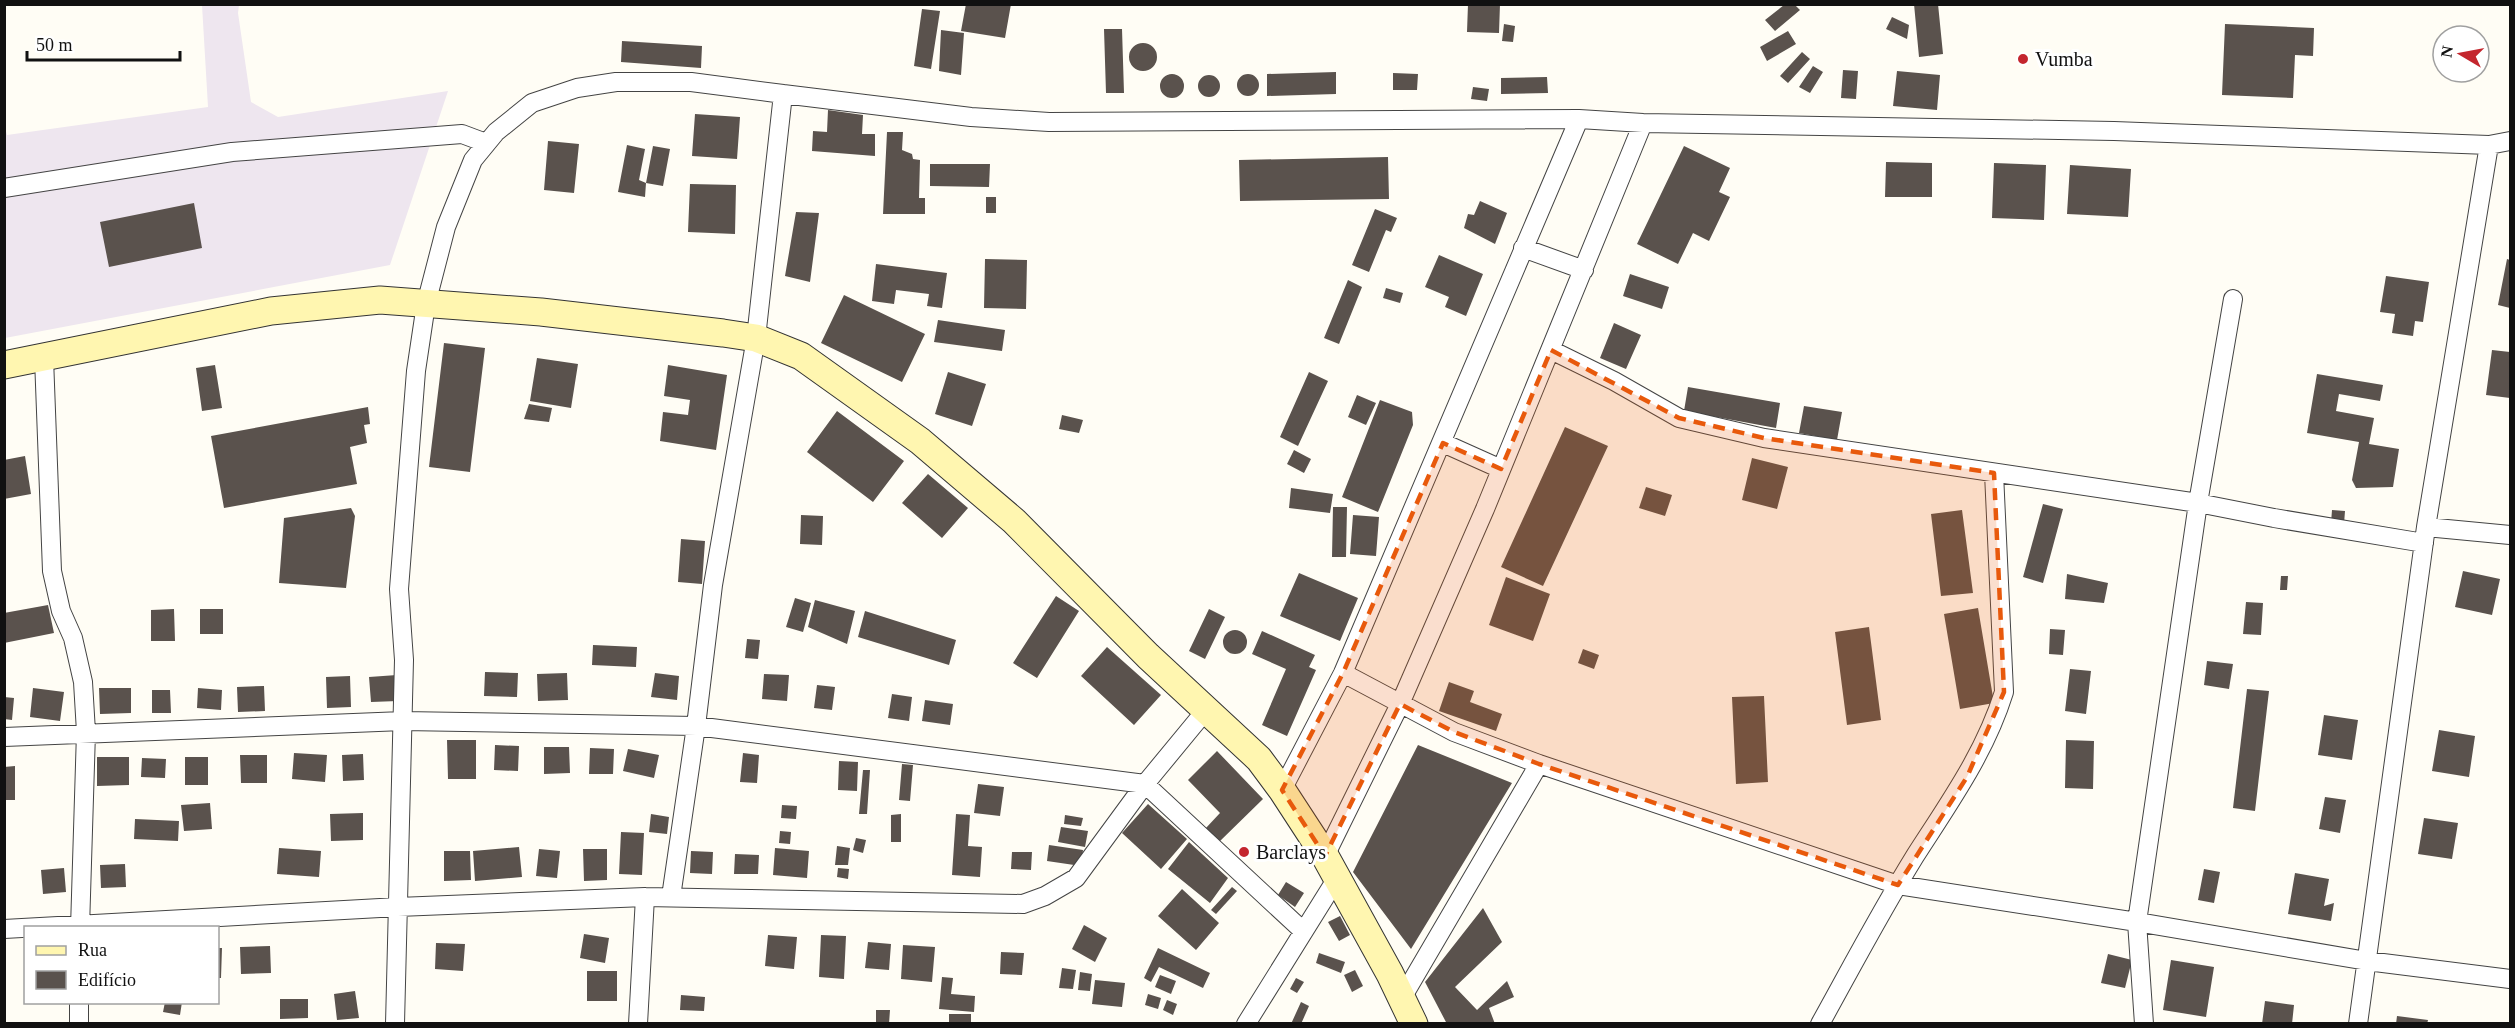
<svg xmlns="http://www.w3.org/2000/svg" width="2515" height="1028" viewBox="0 0 2515 1028" font-family="Georgia,serif">
<rect width="100%" height="100%" fill="#fffdf5"/>
<!-- industrial -->
<path fill="#eee6ef" d="M202,5H239L238,13L251,102L278,117L448,91L390,265L5,338L4,124L7,135L208,107Z"/>
<!-- building -->
<path fill="#5a524d" d="M966,4H1011L1005,38L961,31Z
M1468,4H1500L1499,33L1467,32Z
M1914,4H1938L1943,54L1919,57Z
M1784,5H1795L1800,10L1775,31L1765,20Z
M922,9L940,11L931,69L914,66Z
M1892,17L1909,25L1907,39L1886,29Z
M1504,24L1515,26L1513,42L1502,41Z
M2225,24L2314,28L2313,56L2295,55L2293,98L2222,95Z
M1104,29H1122L1124,93H1106Z
M941,30L964,33L961,75L939,71Z
M1788,31L1796,44L1767,61L1760,47Z
M622,41L702,46L701,68L621,62Z
M1129 57a14 14 0 1 1 28 0a14 14 0 1 1-28 0Z
M1802,52L1810,59L1788,83L1780,76Z
M1813,66L1823,72L1810,93L1799,87Z
M1843,70L1858,71L1856,99L1841,98Z
M1897,71L1940,75L1937,110L1893,106Z
M1336,72V94L1267,96V74Z
M1393,73L1418,74L1417,90H1393Z
M1237 85a11 11 0 1 1 22 0a11 11 0 1 1-22 0Z
M1160 86a12 12 0 1 1 24 0a12 12 0 1 1-24 0Z
M1198 86a11 11 0 1 1 22 0a11 11 0 1 1-22 0Z
M1547,77L1548,93L1501,94V78Z
M1473,87L1489,89L1487,101L1471,99Z
M828,110L863,115L862,134H875V156L812,151L813,131L827,132Z
M695,114L740,117L737,159L692,156Z
M887,132H903L902,150L912,154L913,159L920,160L919,198H925V214H883Z
M548,141L579,144L574,193L544,190Z
M627,145L645,149L639,180L646,183L645,197L618,192Z
M653,146L670,149L663,186L646,183Z
M1684,146L1730,168L1719,192L1730,197L1709,241L1693,233L1678,264L1637,244Z
M1388,157L1389,199L1240,201L1239,160Z
M1886,162L1932,163V197H1885Z
M1994,163L2046,165L2044,220L1992,218Z
M930,164H990L989,187L930,186Z
M2070,165L2131,169L2128,217L2067,214Z
M690,184L736,185L735,234L688,232Z
M986,197H996V213H986Z
M1480,201L1507,213L1495,244L1464,228L1468,214L1474,215Z
M194,203L202,248L109,267L100,222Z
M1375,209L1397,218L1391,232L1386,230L1369,272L1352,265Z
M796,212L819,213L810,282L785,276Z
M1439,255L1483,274L1466,316L1445,307L1449,297L1425,287Z
M985,259L1027,260L1026,309L984,308Z
M2507,259L2510,260V308L2498,305Z
M876,264L947,273L942,308L927,306L929,294L896,290L894,304L872,301Z
M1630,274L1669,287L1662,309L1623,296Z
M2386,276L2429,282L2423,322L2415,321L2413,336L2392,333L2395,314L2380,312Z
M1348,280L1362,287L1339,344L1324,338Z
M1386,288L1403,293L1400,303L1383,298Z
M844,295L925,334L902,382L821,343Z
M938,320L1005,330L1002,351L934,342Z
M1614,323L1641,335L1626,369L1600,358Z
M444,343L485,348L470,472L429,467Z
M2492,350L2510,352V398L2486,395Z
M537,358L578,364L571,408L530,401Z
M215,365L222,408L202,411L196,368Z
M668,365L727,375L716,450L660,441L663,412L688,415L690,400L664,396Z
M948,372L986,384L972,426L935,414Z
M1309,372L1328,381L1298,446L1280,437Z
M2317,374L2383,385L2380,401L2339,394L2336,411L2374,418L2369,444L2399,449L2393,487L2356,488L2352,480L2359,442L2307,433Z
M1688,387L1780,403L1776,428L1684,411Z
M1357,395L1376,403L1366,425L1348,417Z
M1380,400L1412,412L1413,425L1378,512L1342,497Z
M529,404L552,408L549,422L524,419Z
M1804,406L1842,412L1837,440L1799,433Z
M368,407L370,424L364,425L367,443L350,447L357,484L224,508L211,436Z
M837,411L904,461L873,502L807,452Z
M1062,415L1083,420L1079,433L1059,429Z
M1565,427L1608,446L1543,586L1501,567Z
M1294,450L1311,459L1304,473L1287,464Z
M25,456L31,494L4,499V460Z
M1752,458L1788,467L1777,509L1742,500Z
M928,474L968,508L942,538L902,503Z
M1646,487L1672,495L1665,516L1639,508Z
M1291,488L1333,494L1330,513L1289,508Z
M2043,504L2063,509L2043,583L2023,577Z
M1333,507H1347L1346,557H1332Z
M351,508L355,516L346,588L279,583L284,518Z
M1962,510L1973,593L1941,596L1931,514Z
M2332,510L2345,511L2344,524L2331,523Z
M801,515L823,516L822,545L800,544Z
M1353,515L1379,517L1376,556L1350,554Z
M681,539L705,541L702,584L678,582Z
M2463,571L2500,579L2492,615L2455,607Z
M1299,573L1358,598L1340,641L1280,616Z
M2067,574L2108,583L2104,603L2065,599Z
M2281,576H2288L2287,590H2280Z
M1506,577L1550,594L1533,641L1489,625Z
M1056,596L1079,611L1037,678L1013,663Z
M795,598L811,603L803,632L786,627Z
M815,600L855,611L847,644L808,627Z
M2246,602L2263,603L2261,635L2243,634Z
M48,605L54,633L4,643V613Z
M1978,608L1994,703L1960,709L1944,614Z
M174,609L175,641H151V610Z
M200,609H223V634H200Z
M1209,609L1225,617L1205,659L1189,651Z
M865,611L956,640L949,665L858,637Z
M1869,627L1881,720L1847,725L1835,632Z
M2050,629L2065,630L2063,655L2049,654Z
M1223 642a12 12 0 1 1 24 0a12 12 0 1 1-24 0Z
M1262,631L1315,655L1309,667L1316,670L1287,736L1262,725L1286,669L1252,654Z
M747,639L760,640L758,659L745,658Z
M593,645L637,647L636,667L592,665Z
M1107,647L1161,695L1134,725L1081,676Z
M1583,649L1599,655L1594,669L1578,663Z
M2207,661L2233,664L2229,689L2204,685Z
M2070,669L2091,671L2086,714L2065,711Z
M485,672L518,673L517,697L484,696Z
M567,673L568,700L538,701L537,674Z
M655,673L679,676L677,700L651,697Z
M764,674L789,675L787,701L762,699Z
M397,675L398,701L371,702L369,677Z
M350,676L351,707L327,708L326,677Z
M1449,682L1474,691L1470,702L1502,714L1496,731L1439,711Z
M817,685L835,687L832,710L814,708Z
M264,686L265,711L238,712L237,687Z
M33,688L64,692L60,721L30,717Z
M99,688H131V713L100,714Z
M198,688L222,690L221,710L197,708Z
M2247,689L2269,691L2255,811L2233,808Z
M152,690H170L171,713H152Z
M892,694L912,697L909,721L888,718Z
M1764,696L1768,782L1736,784L1732,697Z
M4,697L14,698L12,720L4,719Z
M925,700L953,704L950,725L922,721Z
M2324,715L2358,720L2352,760L2318,755Z
M2439,730L2475,736L2469,777L2432,771Z
M447,740H476V779H448Z
M2066,740L2094,741L2093,789L2065,788Z
M495,745L519,746L518,771L494,770Z
M1418,745L1512,783L1411,949L1353,872Z
M544,747H569L570,773L544,774Z
M590,748L614,749L613,774H589Z
M628,749L659,755L654,778L623,771Z
M1217,751L1263,799L1218,843L1205,829L1220,813L1188,780Z
M294,753L327,755L325,782L292,779Z
M743,753L759,755L757,783L740,782Z
M363,754L364,780L343,781L342,755Z
M240,755H267V783H241Z
M97,757H129V785L97,786Z
M185,757H208V785H185Z
M142,758L166,759L165,778L141,777Z
M839,761L858,762L857,791L838,790Z
M902,764L913,765L910,801L899,800Z
M15,766V800H4V767Z
M863,770H870L867,814H859Z
M978,784L1004,787L1000,816L974,813Z
M2325,797L2346,800L2340,833L2319,829Z
M210,803L212,829L184,831L181,805Z
M1148,804L1187,839L1161,869L1122,833Z
M782,805L797,806L796,819L781,818Z
M363,813V840L331,841L330,814Z
M651,814L669,817L667,834L649,832Z
M901,814V842H891V815Z
M956,814L970,815L968,846L982,847L980,877L952,875Z
M1065,815L1083,818L1081,826L1064,824Z
M2424,818L2458,823L2452,859L2418,854Z
M135,819L179,821L178,841L134,839Z
M1061,827L1088,831L1085,847L1058,842Z
M780,831L791,832L790,844L779,843Z
M621,832L644,833L642,875L619,874Z
M856,838L866,840L863,853L853,850Z
M1189,842L1228,878L1210,903L1168,869Z
M1049,845L1083,850L1081,866L1047,861Z
M837,846L850,848L848,865H835Z
M519,847L522,877L475,881L473,851Z
M279,848L321,851L319,877L277,874Z
M775,848L809,851L807,878L773,875Z
M539,849L560,851L557,878L536,876Z
M583,849H607V880L584,881Z
M444,851H470L471,880L444,881Z
M691,851L713,852L712,874L690,873Z
M1012,852H1032L1031,870L1011,869Z
M735,854L759,855L758,874H734Z
M125,864L126,887L101,888L100,865Z
M64,868L66,892L43,894L41,870Z
M838,868L849,869L848,879L837,877Z
M2204,869L2220,872L2214,903L2198,900Z
M2295,873L2329,879L2324,906L2334,903L2331,921L2288,914Z
M1286,882L1304,893L1295,907L1278,895Z
M1232,887L1237,891L1216,914L1211,910Z
M1182,889L1219,923L1196,950L1158,916Z
M1483,908L1502,942L1455,987L1477,1010L1507,981L1514,997L1489,1008L1495,1024H1447L1425,982Z
M1340,916L1350,935L1339,941L1328,922Z
M1084,925L1107,938L1095,962L1072,949Z
M584,934L609,938L605,963L580,958Z
M768,935L797,937L794,969L765,966Z
M821,935L846,936L844,979L819,977Z
M868,942L891,944L889,970L865,968Z
M436,943L465,944L463,971L435,969Z
M903,945L935,947L932,982L901,979Z
M270,946L271,973L241,974L240,947Z
M218,948H222L221,978H218Z
M1158,948L1210,973L1203,988L1159,967L1151,982L1144,978Z
M1001,952L1024,953L1022,975L1000,974Z
M1319,953L1345,962L1341,973L1316,963Z
M2108,954L2132,960L2125,988L2101,983Z
M2171,960L2214,967L2206,1017L2163,1010Z
M1062,968L1076,970L1073,989L1059,988Z
M1355,970L1363,986L1352,992L1344,975Z
M587,971H617V1001H587Z
M1080,972L1092,974L1090,991L1078,990Z
M1160,975L1176,981L1171,994L1155,987Z
M942,977L953,978L951,994L975,996L974,1012L939,1009Z
M1296,978L1304,982L1297,993L1290,989Z
M1095,980L1125,983L1122,1007L1092,1004Z
M355,991L359,1018L337,1020L334,994Z
M1148,994L1161,998L1158,1009L1145,1005Z
M681,995L705,997L704,1011L680,1010Z
M280,999H308V1018L280,1019Z
M1167,1000L1177,1004L1173,1015L1163,1010Z
M2265,1001L2294,1005L2292,1024H2262Z
M165,1002H182L180,1015L163,1012Z
M1301,1002L1309,1006L1301,1024H1291Z
M876,1010H890L889,1024H876Z
M949,1014H971V1024H949Z
M2397,1016L2428,1020L2427,1024H2396Z"/>
<g fill="none" stroke-linecap="round" stroke-linejoin="round">
<defs>
<path id="street" d="M4,188L232,152L462,134L486,143
M1523,248L1584,270
M1551,350L1614,381L1679,418L1764,438L2198,503L2274,518L2424,543
M44,358L52,571L61,611L73,638L83,682L86,732L80,928
M1443,443L1501,469
M2426,527L2510,535
M1343,673L1454,732L1539,764L1898,885L2137,922L2367,961L2510,979
M4,737L403,721L696,726L1145,784L1302,930
M1282,790L1343,673L1579,119
M1325,856L1400,704L1485,509L1643,123
M671,897L696,726L713,585L756,338L783,94L971,117L1049,122L1579,119L1643,123L2114,131L2489,145L2510,141
M4,929L398,907L645,897L1023,904L1045,896L1076,878L1145,784L1206,710
M1402,998L1539,764
M79,1024V1002
M395,1024L404,660L399,589L416,371L426,304L446,227L473,160L496,132L532,103L577,88L616,82H691L783,94
M638,1024L645,897
M1246,1024L1337,878
M1820,1024C1851,968 1881,911 1915,856C1949,803 1985,753 2004,692L1994,473
M2144,1024L2137,922L2198,503L2233,299
M2358,1024L2426,527L2489,145"/>
<path id="secondary" d="M4,365L271,311L380,300L541,312L723,333L756,338L801,356L920,441L1014,521L1148,656L1259,759L1282,790L1325,856L1390,974L1414,1024"/>
</defs>
<!-- street casing -->
<use href="#street" stroke="#444" stroke-width="20"/>
<!-- secondary casing -->
<use href="#secondary" stroke="#333" stroke-width="29"/>
<!-- street -->
<use href="#street" stroke="#fff" stroke-width="18"/>
<!-- secondary -->
<use href="#secondary" stroke="#fff6b0" stroke-width="27"/>
</g>
<!-- marked area -->
<path fill="#e8590c" fill-opacity="0.2" stroke="#e8590c" stroke-width="4.5" stroke-dasharray="12 8" stroke-linejoin="round" d="M1551,350L1679,418L1764,438L1994,473L2004,692L1967,777L1898,885L1539,764L1454,732L1400,704L1325,856L1282,790L1343,673L1443,443L1501,469Z"/>
<!-- markers -->
<g fill="#c4262e" stroke="#fff" stroke-width="2">
<circle cx="2023" cy="59" r="6"/>
<circle cx="1244" cy="852" r="6"/>
</g>
<g text-anchor="middle" dominant-baseline="central" stroke-width="6" stroke-linejoin="round" paint-order="stroke">
<!-- poi labels -->
<g font-size="20" fill="#111" stroke="#fff" text-anchor="start">
<text x="2035" y="59">Vumba</text>
<text x="1256" y="852">Barclays</text>
</g>
</g>
<!-- border -->
<rect width="2515" height="1028" fill="none" stroke="#111111" stroke-width="12"/>
<!-- legend -->
<rect x="24" y="926" width="195" height="78" fill="#ffffff" stroke="#a0a0a0" stroke-width="1.5"/>
<rect x="36" y="946" width="30" height="9" fill="#fff6b0" stroke="#a0a0a0" stroke-width="1.5"/>
<text x="78" y="956" font-size="18" fill="#111111">Rua</text>
<rect x="36" y="971" width="30" height="18" fill="#5a524d" stroke="#a0a0a0" stroke-width="1.5"/>
<text x="78" y="986" font-size="18" fill="#111111">Edifício</text>
<!-- north arrow -->
<g transform="translate(2461 54) rotate(280)"><circle r="28" fill="#ffffff" stroke="#a0a0a0" stroke-width="1.5"/>
<path d="M0-4.5L10 22L0 15L-10 22Z" fill="#c4262e"/>
<text y="-9" font-size="16" font-weight="bold" text-anchor="middle" fill="#111111">N</text>
</g>
<!-- scale -->
<path d="M27 51v9h153v-9" fill="none" stroke="#111111" stroke-width="3"/>
<text x="36" y="51" font-size="18" fill="#111111" stroke="#ffffff" stroke-width="4.5" paint-order="stroke">50 m</text>
</svg>
